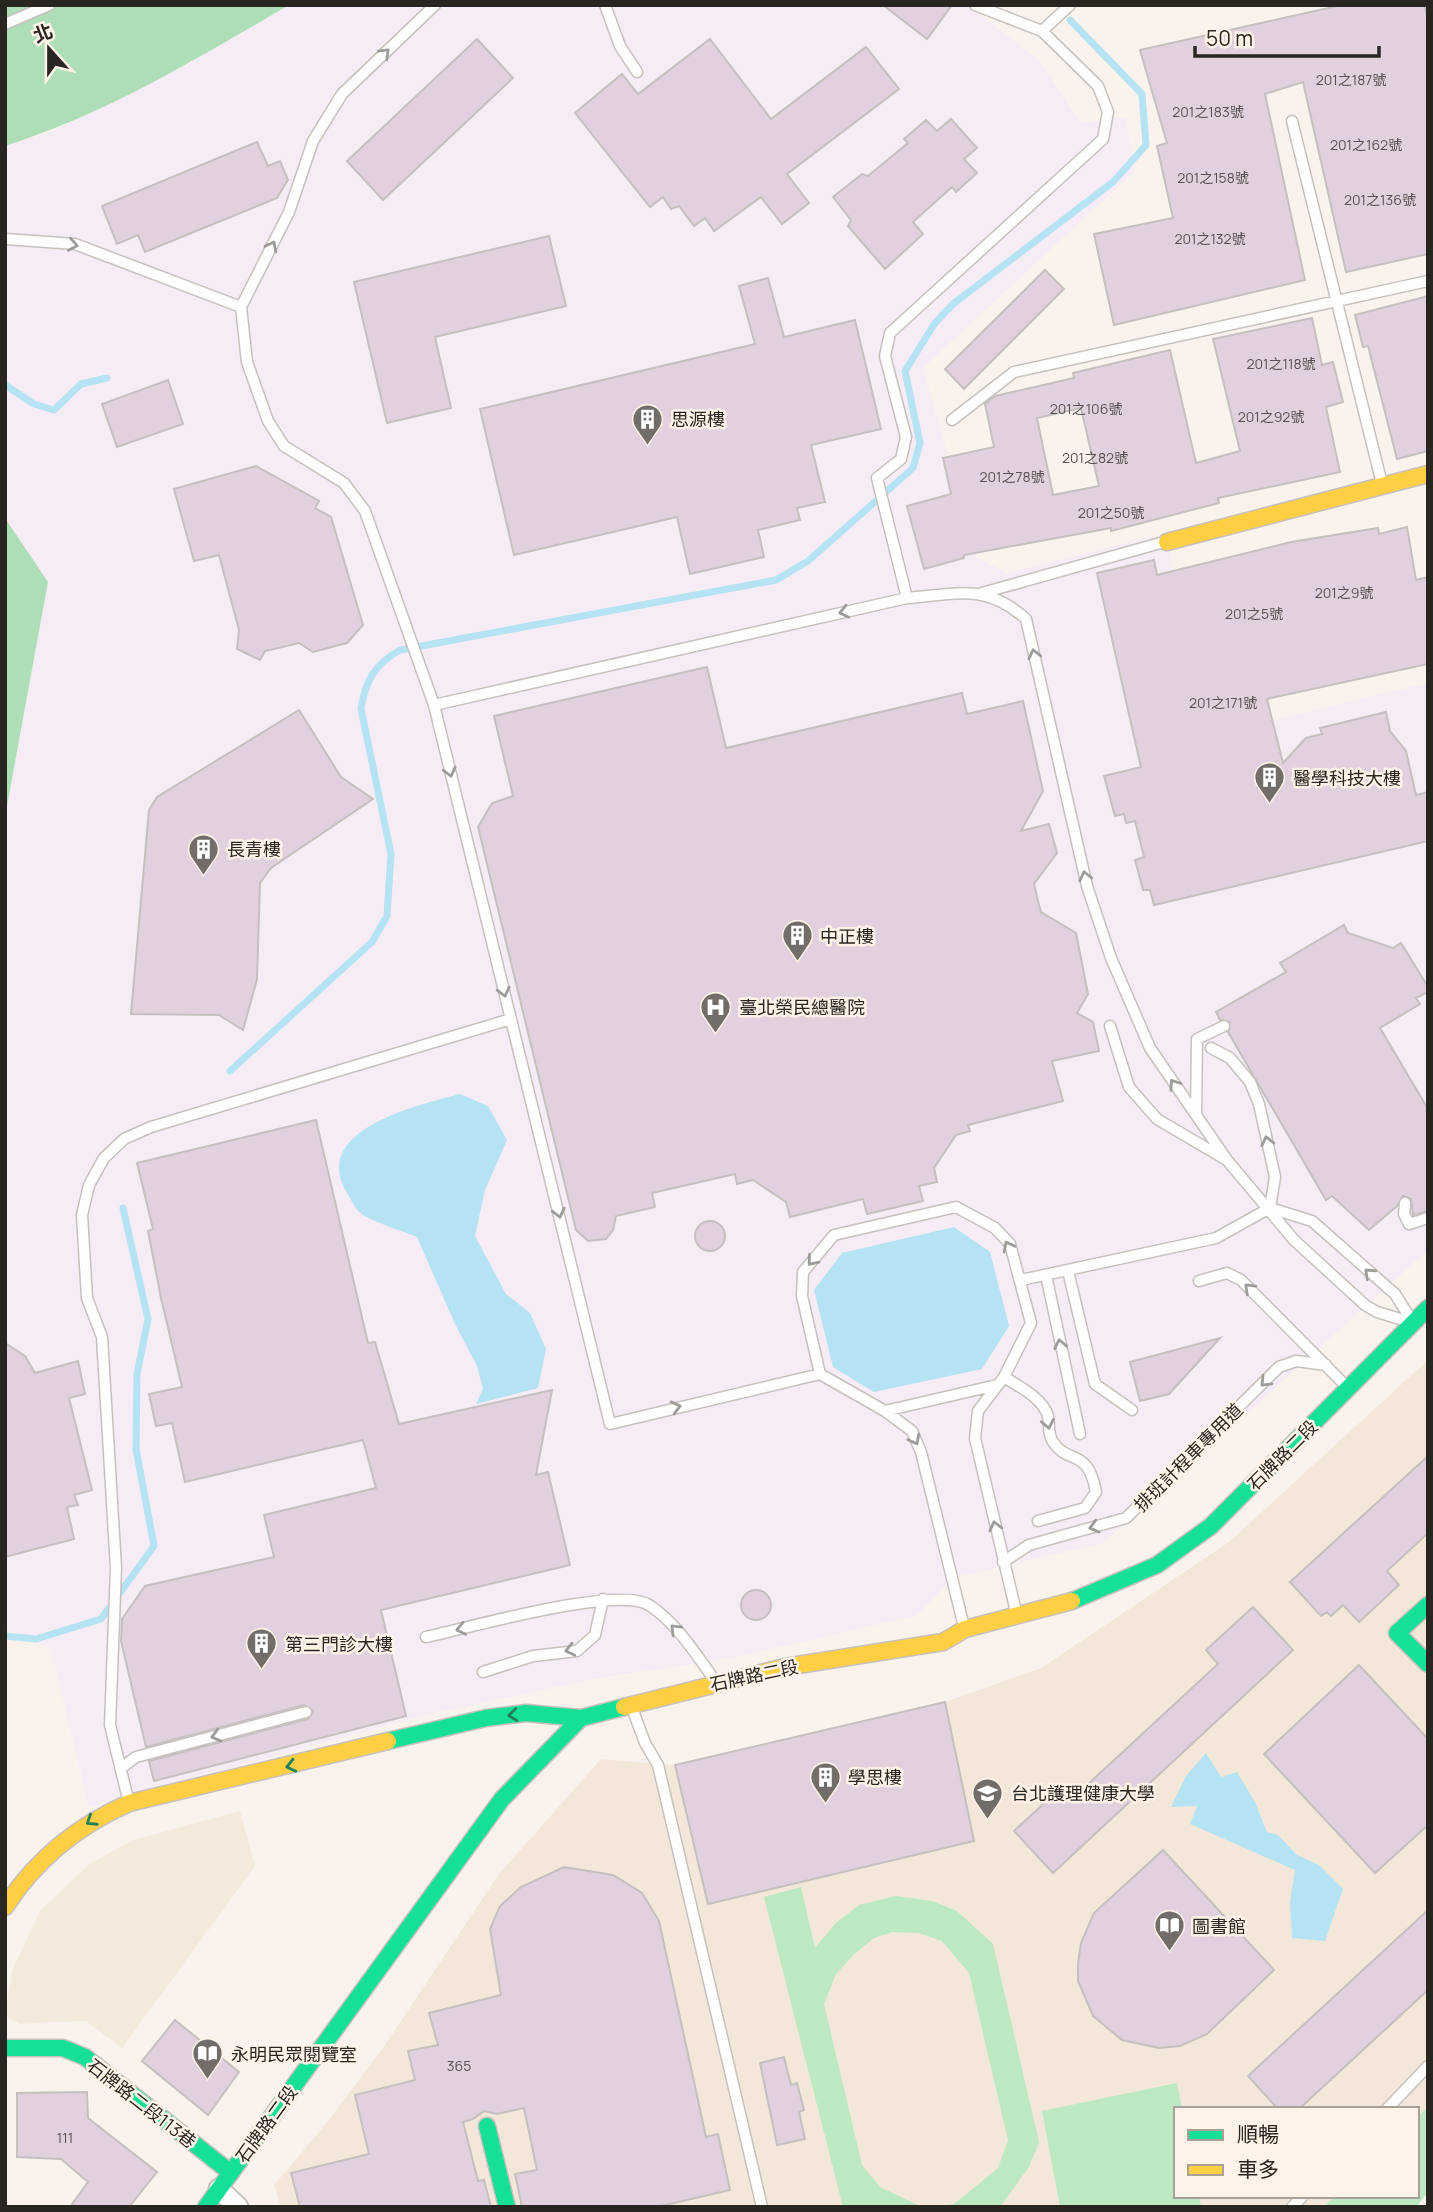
<svg xmlns="http://www.w3.org/2000/svg" width="1433" height="2212" viewBox="0 0 1433 2212" font-family="Manrope,'Noto Sans TC',sans-serif">
<rect width="100%" height="100%" fill="#faf3ed"/>
<!-- built -->
<path fill="#f3e7da" fill-rule="evenodd" d="M1428,1360V2192L1416,2207H281L274,2185L325,2125L385,2045L499,1874L601,1759L675,1765L945,1702L1041,1668L1229,1542ZM1176,2109H1417V2196H1176Z"/>
<!-- industrial -->
<path fill="#f4eadc" d="M240,1811L255,1866L122,2048L86,2021L20,2024L5,2016L12,1971L40,1911L89,1864L133,1840Z"/>
<!-- medical -->
<path fill="#f6ecf5" d="M289,5H968L1041,62L1081,123L1126,118L1134,172L923,368L977,558L1007,573L1158,535L1167,542L1205,737L1428,683V1250L1103,1543L952,1578L918,1615L732,1658L599,1678L433,1713L89,1807L51,1648L5,1629V817L48,582L5,518V146L51,132L181,68Z"/>
<!-- green -->
<path fill="#bce8c3" d="M801,1887L815,1948L836,1923L859,1905L896,1896L932,1901L957,1911L993,1944L1039,2142L1029,2167L1000,2207H932L954,2204L998,2168L1008,2140L969,1973L942,1941L919,1933L892,1932L874,1938L854,1954L836,1974L824,2004L862,2165L880,2187L922,2207H843L764,1897Z
M1177,2083L1182,2109H1176V2196H1199L1201,2207H1060L1042,2111Z
M1428,2107V2192L1416,2207H1324L1335,2196H1417V2117Z"/>
<!-- forest -->
<path fill="#aedeb7" d="M5,5H289C198,58 106,114 5,146Z
M5,518L48,582L5,817Z"/>
<!-- water -->
<path fill="#b5e3f3" d="M460,1094L488,1106L507,1140L485,1190L475,1236L506,1294L530,1313L546,1349L538,1388L476,1404L483,1389L477,1366L455,1324L417,1237C403,1231 368,1221 358,1211C354,1206 350,1198 347,1193C309,1130 418,1105 460,1094Z
M954,1227L990,1252L1009,1326L982,1369L874,1392L833,1367L814,1290L842,1253Z
M1206,1753L1221,1777L1237,1772L1255,1802L1267,1832L1278,1835L1297,1855L1319,1865L1343,1889L1325,1941L1292,1938L1290,1902L1295,1870L1190,1824L1197,1806L1171,1807L1186,1776Z"/>
<g fill="none" stroke-linecap="round" stroke-linejoin="round">
<!-- stream -->
<path stroke="#b5e3f3" stroke-width="7" d="M5,385L34,404L54,410L81,384L107,378
M230,1071L372,942L387,916L391,854L361,709C365,681 375,664 400,650L776,580L808,561L913,468L920,443L905,371L935,323L953,304L1113,182L1146,145L1142,94L1070,20
M5,1636L36,1639L101,1619L154,1546L136,1449L137,1374L148,1319L123,1208"/>
</g>
<!-- building -->
<path fill="#e1d1de" stroke="#c5c0bf" stroke-width="2" fill-rule="evenodd" d="M883,5H952L927,39Z
M1342,5H1424L1428,19V254L1346,272L1303,82L1265,94L1305,280L1114,325L1094,234L1173,218L1157,146L1167,143L1140,50Z
M477,39L513,78L383,200L347,161Z
M710,39L771,119L866,47L899,89L787,174L809,203L782,224L761,197L714,231L705,218L694,226L679,206L671,209L663,197L650,207L575,113L622,74L638,94Z
M951,119L977,148L964,159L977,173L956,192L952,187L913,222L923,234L885,269L848,226L851,220L833,197L862,174L868,176L908,143L904,139L926,120L937,131Z
M257,142L268,166L280,161L288,180L277,198L145,252L138,235L117,244L102,206Z
M549,236L566,306L435,337L451,408L387,423L354,282Z
M1045,270L1064,289L964,389L945,369Z
M768,278L784,337L855,320L881,429L811,445L825,502L797,508L800,520L758,530L764,557L690,574L677,517L514,555L480,409L755,344L739,286Z
M1428,296V451L1397,459L1368,346L1363,347L1355,315Z
M1312,318L1322,365L1333,362L1343,402L1326,407L1340,472L1218,498L1219,503L1111,531V528L964,555V558L924,569L907,506L951,494L943,458L994,447L985,404L995,396L1074,378L1073,373L1170,350L1196,463L1240,451L1213,339ZM1081,408L1099,486L1053,495L1037,418Z
M168,380L183,424L117,447L102,404Z
M256,466L319,501L315,508L331,517L363,625L347,643L313,652L299,643L265,651L260,660L237,649L239,630L219,555L194,561L174,489Z
M1407,527L1416,580L1428,577V664L1267,699L1283,763L1306,738L1322,734L1320,728L1386,712L1390,731L1406,751L1416,795L1428,792V841L1154,905L1150,890H1143L1135,860L1144,857L1135,821L1126,823L1124,814L1115,816L1104,776L1141,767L1097,573L1154,560L1157,575L1291,542L1378,528L1379,534Z
M707,667L726,748L962,693L967,714L1023,701L1043,791L1021,831L1049,824L1057,853L1034,884L1038,901L1041,912L1076,933L1088,994L1077,1013L1093,1022L1099,1051L1052,1061L1063,1101L968,1125L970,1131L956,1135L934,1168L937,1182L919,1186L923,1201L867,1214L863,1199L790,1217L786,1202L753,1180L737,1184L735,1174L652,1193L655,1207L616,1216L613,1230L606,1239L588,1241L576,1230L478,827L492,803L513,796L494,716Z
M299,710L341,777L373,799L271,868L260,883L257,979L243,1030L219,1015L131,1014L149,810L157,797Z
M1344,925L1348,933L1393,948L1401,943L1428,987V992L1416,998L1420,1004L1380,1028L1428,1109V1211L1413,1215L1411,1199L1403,1196L1397,1206L1369,1230L1332,1196L1326,1200L1228,1032L1230,1022L1220,1020L1216,1012L1286,972L1280,963Z
M316,1120L368,1343L375,1342L399,1424L552,1390L536,1475L548,1472L570,1565L381,1610L406,1716L154,1781L149,1761L308,1719L313,1711L304,1705L146,1747L121,1641L122,1619L145,1586L274,1557L264,1515L376,1488L363,1440L185,1482L172,1423L156,1426L149,1394L182,1387L161,1298L148,1231L153,1229L137,1163Z
M695 1236a15 15 0 1 1 30 0a15 15 0 1 1-30 0Z
M1220,1338L1169,1394L1140,1401L1130,1362Z
M5,1343L25,1356L35,1373L78,1361L85,1394L69,1398L92,1490L74,1495L78,1505L67,1507L74,1539L5,1557Z
M1428,1456V1533L1387,1571L1399,1585L1359,1622L1343,1605L1331,1616L1327,1612L1321,1616L1290,1582Z
M741 1605a15 15 0 1 1 30 0a15 15 0 1 1-30 0Z
M1253,1607L1293,1650L1053,1873L1014,1831L1062,1787L1073,1798L1218,1664L1206,1650Z
M1359,1665L1428,1739V1825L1375,1873L1264,1754Z
M945,1702L974,1841L708,1904L675,1765Z
M1163,1850L1274,1970L1207,2034L1180,2046L1159,2048L1122,2040L1093,2016L1078,1981V1963L1081,1943L1094,1913Z
M564,1867L613,1875L642,1893L659,1921L706,2137L718,2134L730,2190L657,2207H522L515,2174L537,2170L524,2108L497,2114L484,2111L473,2119L463,2122L478,2181L484,2180L491,2207H300L291,2173L369,2154L355,2095L415,2080L408,2051L438,2045L429,2013L501,1995L490,1929L500,1906L521,1887Z
M1428,1910V1990L1299,2109H1278L1248,2076Z
M175,2020L239,2072L208,2115L142,2061Z
M784,2057L791,2085L797,2083L804,2110L799,2112L805,2139L777,2145L760,2063Z
M87,2092L88,2118L157,2172L129,2207H70L88,2182L61,2159L17,2157V2093Z"/>
<g fill="none" stroke-linecap="round" stroke-linejoin="round">
<defs>
<path id="lane" d="M435,5L342,94L313,141L289,212L241,307L247,362L268,421L284,446L344,483L365,511L434,705L610,1424L820,1374L885,1411L912,1431L921,1452L964,1627
M605,5L620,46L637,72
M975,5L1042,31
M5,24L49,5
M1292,121L1382,484
M5,239L75,244L241,307
M952,420L1014,372L1428,281
M982,593L1164,542
M907,598L877,478L901,459L906,437L885,356L890,333L1103,139L1108,112L1098,86L1042,31L1070,5
M434,705L907,598C957,594 986,583 1026,619L1087,886L1111,958L1150,1048L1227,1160L1294,1240L1365,1305L1377,1312L1410,1322
M1110,1026L1129,1087L1157,1119L1225,1159
M1211,1048L1230,1058L1250,1082L1259,1104L1275,1177L1270,1208
M1196,1115L1197,1039L1224,1026
M1405,1203L1404,1214L1409,1224L1428,1218
M1068,1271L1095,1384L1132,1410
M1046,1275L1080,1434
M1021,1280L1216,1238L1270,1208L1312,1221L1395,1294L1412,1321
M1199,1281L1227,1273L1241,1280L1346,1386
M820,1374L802,1296L803,1272L834,1235L956,1207L995,1228L1010,1244L1031,1323L1004,1377L978,1411L975,1438L1017,1616
M1004,1377C1019,1387 1042,1397 1048,1416C1050,1425 1047,1433 1053,1442C1068,1465 1088,1447 1096,1492L1085,1508L1038,1521
M885,1411L997,1385
M1003,1562L1029,1545L1126,1518L1279,1367L1296,1361L1326,1365
M426,1637C468,1628 618,1585 649,1605C677,1623 697,1656 716,1682
M483,1672L533,1656L577,1651L595,1635L603,1599
M632,1708L645,1743L658,1765L762,2207
M121,1768L136,1757L306,1712
M129,1803L110,1725L116,1568L102,1337L87,1298L82,1215L89,1185L104,1158L124,1139L151,1127L511,1019
M1387,2109L1428,2066
M1292,2207L1303,2196"/>
<path id="street" d="M219,2189L238,2207"/>
<path id="fast" d="M1072,1601L1157,1565L1211,1526L1428,1308
M1428,1605L1397,1633L1428,1664
M388,1741L486,1718L526,1713L581,1718
M5,2048H63L85,2057L231,2173
M487,2126L507,2207
M206,2207L502,1799L581,1718L624,1707"/>
<path id="slow" d="M1167,542L1428,474
M624,1707L785,1667L943,1642L965,1629L1072,1601
M5,1907C36,1859 77,1826 129,1803L388,1741"/>
</defs>
<!-- lane casing -->
<use href="#lane" stroke="#c6c1bc" stroke-width="13"/>
<!-- street casing -->
<use href="#street" stroke="#c6c1bc" stroke-width="23"/>
<!-- fast casing -->
<use href="#fast" stroke="#c6c1bc" stroke-width="19"/>
<!-- slow casing -->
<use href="#slow" stroke="#c6c1bc" stroke-width="19"/>
<!-- lane -->
<use href="#lane" stroke="#fefdfc" stroke-width="10"/>
<!-- street -->
<use href="#street" stroke="#fefdfc" stroke-width="19"/>
<!-- fast -->
<use href="#fast" stroke="#16e098" stroke-width="16"/>
<!-- slow -->
<use href="#slow" stroke="#ffcf43" stroke-width="16"/>
</g>
<!-- one-way arrows -->
<defs><path id="oneway-chevron" d="M-2-3.5L2.5 0L-2 3.5" fill="none" stroke-width="1.6" stroke-linecap="round" stroke-linejoin="round" transform="scale(1.75)"/></defs>
<g stroke="#9e9c99">
<use href="#oneway-chevron" transform="translate(385 53) rotate(-44)"/>
<use href="#oneway-chevron" transform="translate(73 245) rotate(11)"/>
<use href="#oneway-chevron" transform="translate(272 246) rotate(-63)"/>
<use href="#oneway-chevron" transform="translate(844 612) rotate(167)"/>
<use href="#oneway-chevron" transform="translate(1034 654) rotate(-103)"/>
<use href="#oneway-chevron" transform="translate(450 772) rotate(76)"/>
<use href="#oneway-chevron" transform="translate(1085 876) rotate(-103)"/>
<use href="#oneway-chevron" transform="translate(504 992) rotate(76)"/>
<use href="#oneway-chevron" transform="translate(1174 1084) rotate(-124)"/>
<use href="#oneway-chevron" transform="translate(1267 1141) rotate(-103)"/>
<use href="#oneway-chevron" transform="translate(559 1213) rotate(76)"/>
<use href="#oneway-chevron" transform="translate(1008 1246) rotate(-118)"/>
<use href="#oneway-chevron" transform="translate(812 1261) rotate(129)"/>
<use href="#oneway-chevron" transform="translate(1369 1273) rotate(-137)"/>
<use href="#oneway-chevron" transform="translate(1249 1288) rotate(-136)"/>
<use href="#oneway-chevron" transform="translate(1060 1344) rotate(-102)"/>
<use href="#oneway-chevron" transform="translate(1265 1382) rotate(135)"/>
<use href="#oneway-chevron" transform="translate(676 1407) rotate(-14)"/>
<use href="#oneway-chevron" transform="translate(1048 1424) rotate(79)"/>
<use href="#oneway-chevron" transform="translate(915 1440) rotate(62)"/>
<use href="#oneway-chevron" transform="translate(995 1526) rotate(-103)"/>
<use href="#oneway-chevron" transform="translate(1094 1527) rotate(165)"/>
<use href="#oneway-chevron" transform="translate(461 1629) rotate(168)"/>
<use href="#oneway-chevron" transform="translate(675 1629) rotate(-135)"/>
<use href="#oneway-chevron" transform="translate(570 1650) rotate(167)"/>
<use href="#oneway-chevron" transform="translate(216 1736) rotate(165)"/>
</g>
<g stroke="#20825c">
<use href="#oneway-chevron" transform="translate(513 1715) rotate(174)"/>
<use href="#oneway-chevron" transform="translate(291 1766) rotate(167)"/>
<use href="#oneway-chevron" transform="translate(91 1821) rotate(147)"/>
</g>
<!-- icons -->
<defs>
<symbol id="building-pin" viewBox="-11 -11 22 30"><path d="M0 17L-7.5 6A9.5 9.5 0 1 1 7.5 6Z" fill="#726d68" stroke="#fff3e8"/><path d="M-4-6H4V6H1V3H-1V6H-4ZM-2.5-4.3h1.7v1.8h-1.7ZM.8-4.3h1.7v1.8H.8ZM-2.5-1h1.7V.8h-1.7ZM.8-1h1.7V.8H.8Z" fill="#fff"/></symbol>
<symbol id="hospital-pin" viewBox="-11 -11 22 30"><path d="M0 17L-7.5 6A9.5 9.5 0 1 1 7.5 6Z" fill="#726d68" stroke="#fff3e8"/><path d="M-5-5h3v3.5h4V-5h3V5h-3V1.5h-4V5h-3Z" fill="#fff"/></symbol>
<symbol id="university-pin" viewBox="-11 -11 22 30"><path d="M0 17L-7.5 6A9.5 9.5 0 1 1 7.5 6Z" fill="#726d68" stroke="#fff3e8"/><path d="M0-5L7-2L0 1L-7-2ZM-4 1L0 2.5L4 1V4Q0 6-4 4Z" fill="#fff"/></symbol>
<symbol id="library-pin" viewBox="-11 -11 22 30"><path d="M0 17L-7.5 6A9.5 9.5 0 1 1 7.5 6Z" fill="#726d68" stroke="#fff3e8"/><path d="M-6-4Q-3-5.5-.7-3.5V5Q-3 3-6 4ZM6-4Q3-5.5 .7-3.5V5Q3 3 6 4Z" fill="#fff"/></symbol>
</defs>
<g fill-rule="evenodd">
<use href="#building-pin" x="630" y="402" width="35" height="47"/>
<use href="#building-pin" x="1252" y="760" width="35" height="47"/>
<use href="#building-pin" x="186" y="832" width="35" height="47"/>
<use href="#building-pin" x="780" y="918" width="35" height="47"/>
<use href="#hospital-pin" x="698" y="990" width="35" height="47"/>
<use href="#building-pin" x="244" y="1626" width="35" height="47"/>
<use href="#building-pin" x="808" y="1760" width="35" height="47"/>
<use href="#university-pin" x="970" y="1776" width="35" height="47"/>
<use href="#library-pin" x="1152" y="1908" width="35" height="47"/>
<use href="#library-pin" x="190" y="2036" width="35" height="47"/>
</g>
<g text-anchor="middle" dominant-baseline="central" stroke-width="5" stroke-linejoin="round" paint-order="stroke">
<!-- number labels -->
<g font-size="14" fill="#575050">
<text x="1351" y="79">201之187號</text>
<text x="1208" y="111">201之183號</text>
<text x="1366" y="144">201之162號</text>
<text x="1213" y="177">201之158號</text>
<text x="1380" y="199">201之136號</text>
<text x="1210" y="238">201之132號</text>
<text x="1281" y="363">201之118號</text>
<text x="1086" y="408">201之106號</text>
<text x="1271" y="416">201之92號</text>
<text x="1095" y="457">201之82號</text>
<text x="1012" y="476">201之78號</text>
<text x="1111" y="512">201之50號</text>
<text x="1344" y="592">201之9號</text>
<text x="1254" y="613">201之5號</text>
<text x="1223" y="702">201之171號</text>
<text x="459" y="2065">365</text>
<text x="65" y="2137">111</text>
</g>
<!-- poi labels -->
<g font-size="18" fill="#292521" stroke="#fff3e8" text-anchor="start">
<text x="671" y="419">思源樓</text>
<text x="1293" y="778">醫學科技大樓</text>
<text x="227" y="849">長青樓</text>
<text x="820" y="936">中正樓</text>
<text x="739" y="1007">臺北榮民總醫院</text>
<text x="285" y="1644">第三門診大樓</text>
<text x="848" y="1777">學思樓</text>
<text x="1011" y="1793">台北護理健康大學</text>
<text x="1192" y="1926">圖書館</text>
<text x="231" y="2054">永明民眾閱覽室</text>
</g>
<!-- street labels -->
<g font-size="18" fill="#292521" stroke="#fff3e8">
<text transform="translate(1282 1455) rotate(-45)">石牌路二段</text>
<text transform="translate(1188 1457) rotate(-45)">排班計程車專用道</text>
<text transform="translate(754 1675) rotate(-12)">石牌路二段</text>
<text transform="translate(142 2103) rotate(38)">石牌路二段113巷</text>
<text transform="translate(266 2124) rotate(-54)">石牌路二段</text>
</g>
</g>
<!-- border -->
<rect width="1433" height="2212" fill="none" stroke="#292521" stroke-width="14"/>
<!-- legend -->
<rect x="1174" y="2107" width="245" height="91" fill="#fff3e8" stroke="#a9a198" stroke-width="2"/>
<rect x="1188" y="2130" width="35" height="10" fill="#16e098" stroke="#a9a198" stroke-width="2"/>
<text x="1237" y="2142" font-size="21" fill="#292521">順暢</text>
<rect x="1188" y="2165" width="35" height="10" fill="#ffcf43" stroke="#a9a198" stroke-width="2"/>
<text x="1237" y="2177" font-size="21" fill="#292521">車多</text>
<!-- north arrow -->
<g transform="translate(49 49) rotate(339)" stroke="#fff3e8" stroke-width="5" paint-order="stroke">
<path d="M0-5L12 26L0 18L-12 26Z" fill="#292521"/>
<text y="-10" font-size="19" font-weight="bold" text-anchor="middle" fill="#292521">北</text>
</g>
<!-- scale -->
<path d="M1195 46v10h184v-10" fill="none" stroke="#292521" stroke-width="3.5"/>
<text x="1206" y="46" font-size="21" fill="#292521" stroke="#fff3e8" stroke-width="5" paint-order="stroke">50 m</text>
</svg>
